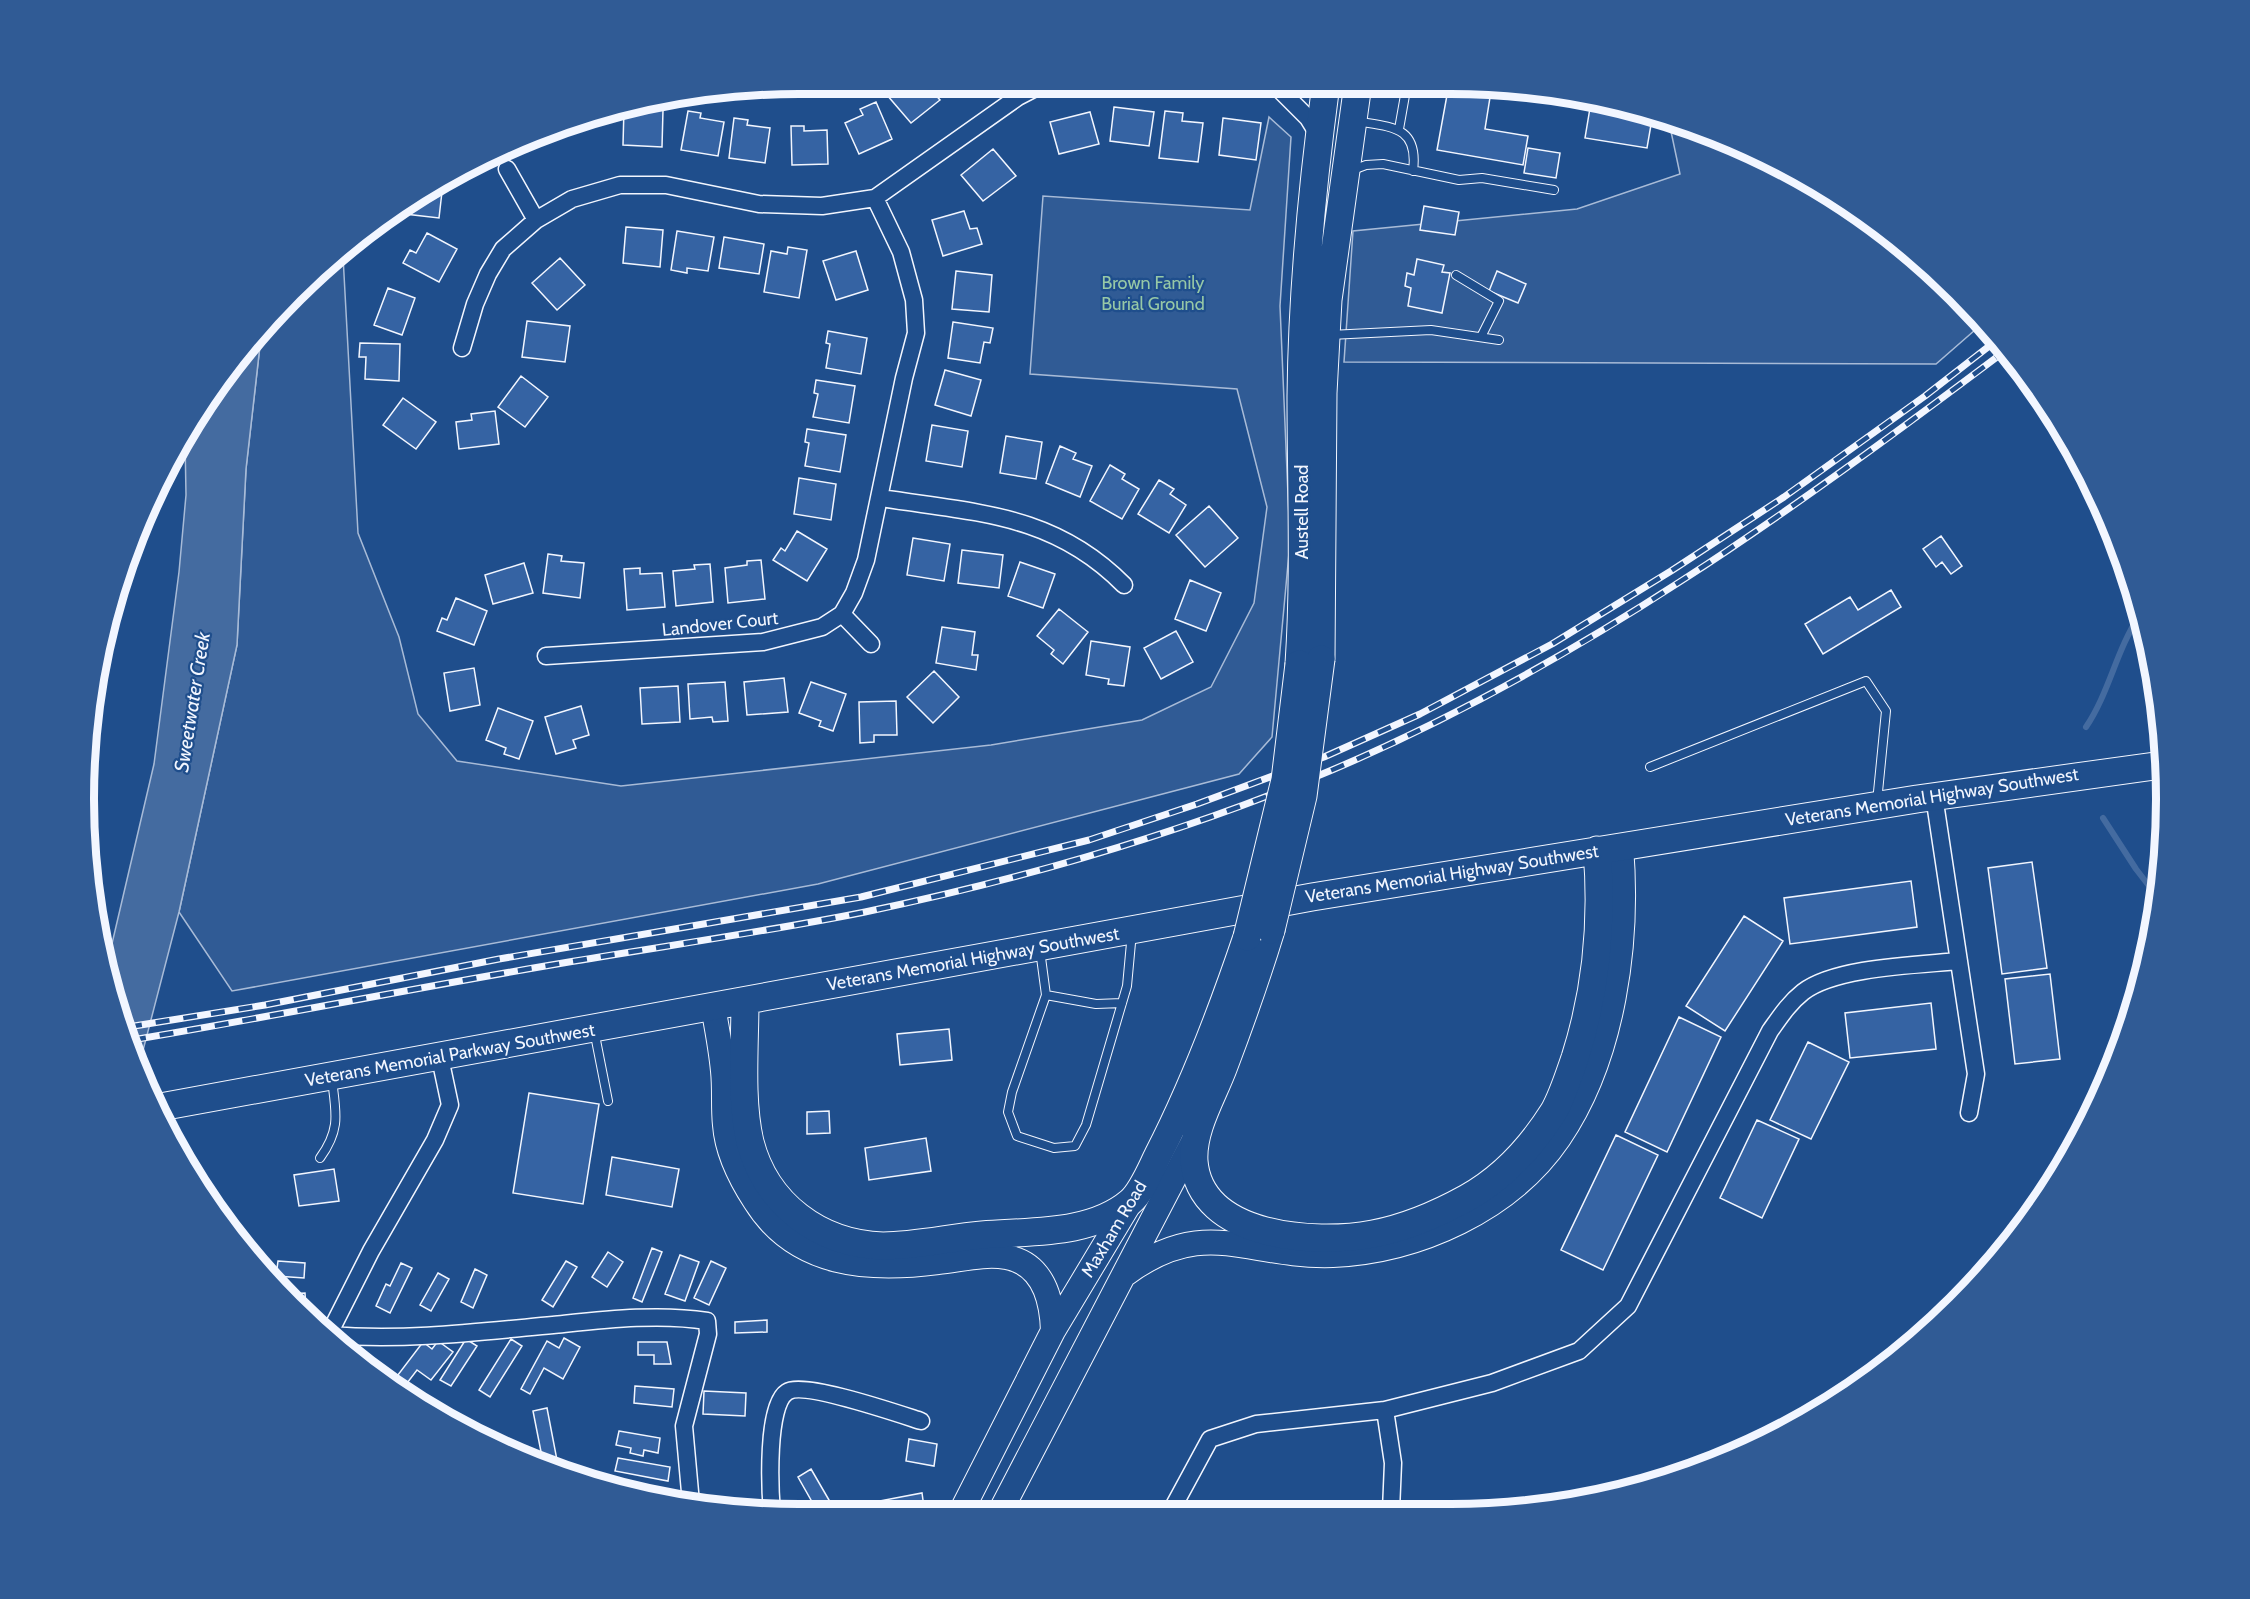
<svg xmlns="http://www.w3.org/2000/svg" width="2250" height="1599" viewBox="0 0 2250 1599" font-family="Cabin,sans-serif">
<rect width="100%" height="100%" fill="#1f4e8c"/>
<!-- green -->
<path fill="#305b95" stroke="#a8bbd7" stroke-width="1.5" d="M1269,117L1291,137L1280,306L1290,542L1272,737L1239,774L818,884L232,991L179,912L237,645L246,469L262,328L343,256L358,533L399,637L418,714L457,761L621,786L991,745L1142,720L1211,687L1254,603L1267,507L1237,389L1030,374L1043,196L1250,210Z
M1669,122C1745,145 1824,181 1887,233C1921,260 1952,293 1983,323L1936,364L1344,362L1353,231L1577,209L1680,174Z"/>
<!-- water -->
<path fill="#446ba0" stroke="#a8bbd7" stroke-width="1.5" d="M262,328L246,469L237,645L179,912L140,1062L107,965L154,764L179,572L186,495L185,439L204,402Z"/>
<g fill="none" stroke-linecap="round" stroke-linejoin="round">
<!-- stream -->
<path stroke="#446ba0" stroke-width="6" d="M2086,727C2109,693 2116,651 2139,616
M2103,818L2136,869L2156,895"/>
</g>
<!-- building -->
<path fill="#3563a3" stroke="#f2f6ff" stroke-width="1.5" d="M900,84H926L940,100L911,123L887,95Z
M942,84H961L949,93Z
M1449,84L1491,91L1485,129L1528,136L1523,165L1437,150Z
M876,102L892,139L859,154L845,123L863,115L860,109Z
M1114,107L1154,112L1149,146L1110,141Z
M624,108L663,110L662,147L623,145Z
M1590,108L1652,119L1647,148L1585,138Z
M688,111L701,113L700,118L724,122L718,156L681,150Z
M1165,111L1183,113L1182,121L1203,123L1198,162L1159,158Z
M1090,112L1099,144L1059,154L1050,122Z
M734,118L748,120L747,125L770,128L765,163L729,158Z
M1223,118L1261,123L1256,160L1219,155Z
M791,126H804V131L827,130L828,164L792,165Z
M1528,148L1560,153L1556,178L1524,173Z
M993,149L1016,176L983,201L961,175Z
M443,183L439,218L405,214L406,202Z
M1424,206L1459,212L1455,235L1420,230Z
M964,211L970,229L977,228L982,244L943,256L932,220Z
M626,227L663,230L660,267L623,263Z
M677,231L714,237L708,271L687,268V273L671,270Z
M427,233L457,249L439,282L403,263L410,250L416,253Z
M724,237L764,244L759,274L719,268Z
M788,247L807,250L799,298L764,292L771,251L787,254Z
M856,251L868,290L836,300L823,261Z
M560,258L585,285L557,310L532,283Z
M1417,259L1444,265L1442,272L1450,273L1442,313L1408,306L1411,288L1405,286L1407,273L1414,275Z
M956,271L992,275L989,312L952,309Z
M1497,271L1526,284L1518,303L1489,291Z
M388,288L415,298L402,335L374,325Z
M527,321L570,326L565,362L522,357Z
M953,322L993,328L990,343L984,342L980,363L948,358Z
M828,331L867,338L861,374L826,368L830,344L826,343Z
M360,343L400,344L399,381L365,379L366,357H359Z
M945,370L981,380L971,416L935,405Z
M521,376L548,397L525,427L498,407Z
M816,380L855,386L849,423L813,417L818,394L814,393Z
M403,398L436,422L416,449L383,425Z
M495,411L499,444L459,449L456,422L472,420L471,414Z
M932,425L968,431L962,467L926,461Z
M807,429L846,435L840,472L805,466L809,443L805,442Z
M1006,436L1042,442L1036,479L1000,473Z
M1060,446L1076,453L1073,459L1092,466L1080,497L1046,483Z
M1110,465L1125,474L1122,479L1139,489L1122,519L1090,501Z
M799,478L836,484L831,520L794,514Z
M1159,480L1174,489L1170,494L1186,505L1169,533L1138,514Z
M1209,506L1238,538L1205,567L1176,535Z
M797,531L827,549L807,581L773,560L781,548L785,551Z
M1941,536L1962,566L1951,574L1942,562L1936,567L1923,549Z
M913,538L950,544L944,581L907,575Z
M962,550L1003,555L999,588L958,583Z
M548,554L562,556L561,561L584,563L580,598L543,593Z
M761,560L765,599L728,603L725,568L747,565V561Z
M1020,562L1055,574L1043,608L1008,596Z
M524,563L533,593L493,604L485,575Z
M710,564L713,602L676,606L673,571L695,569L694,565Z
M640,568V574L662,573L665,607L627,610L624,569Z
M1190,580L1221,593L1206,631L1175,619Z
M1891,590L1901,607L1823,654L1805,624L1850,597L1858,610Z
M456,598L487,611L474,645L437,631L442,618L447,620Z
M1059,609L1088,632L1063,664L1051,654L1054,650L1037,636Z
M942,627L975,632L972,655H978L976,670L936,663Z
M1176,631L1193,662L1161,679L1144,648Z
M1091,641L1130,647L1124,686L1108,684L1109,679L1086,675Z
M474,668L480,705L450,711L444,673Z
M934,671L959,697L933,723L907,697Z
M784,678L788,712L747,715L744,682Z
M725,682L728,721L713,722L712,717L690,719L688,684Z
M811,682L846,694L833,731L819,726L821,721L799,713Z
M678,686L680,722L642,724L640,688Z
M896,701L897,735H874V742L860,743L859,702Z
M581,706L589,735L573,740L576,748L556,754L545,717Z
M498,708L533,721L519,759L504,754L506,748L486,740Z
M2032,862L2047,968L2002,974L1988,868Z
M1911,881L1917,927L1790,944L1784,898Z
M1744,916L1783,941L1725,1031L1686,1006Z
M2050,974L2060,1059L2015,1064L2005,979Z
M1931,1003L1936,1049L1850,1058L1845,1013Z
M1679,1017L1721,1037L1667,1152L1625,1132Z
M949,1029L952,1060L900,1065L897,1034Z
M1808,1042L1849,1062L1811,1139L1770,1120Z
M529,1093L599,1104L583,1204L513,1193Z
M829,1111L830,1133L807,1134V1112Z
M1757,1120L1799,1139L1762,1218L1720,1198Z
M1616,1135L1658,1155L1603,1270L1561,1250Z
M926,1138L931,1171L869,1180L865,1148Z
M612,1157L679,1169L672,1207L606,1195Z
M334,1169L339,1201L299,1206L294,1175Z
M652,1248L662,1252L642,1302L633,1298Z
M608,1252L623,1262L607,1287L592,1277Z
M680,1255L699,1262L685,1301L665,1294Z
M278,1261L305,1263L304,1278L276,1276Z
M566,1261L577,1267L553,1307L542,1300Z
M711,1261L726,1268L709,1305L694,1298Z
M401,1263L412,1268L390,1313L376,1306L386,1284L390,1286Z
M475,1269L487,1275L473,1308L461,1302Z
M438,1273L449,1279L431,1311L420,1305Z
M305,1293L306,1310H303L286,1294Z
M767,1320V1332L735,1333V1322Z
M564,1338L580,1347L563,1379L544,1368L530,1394L521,1389L547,1341L559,1348Z
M466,1339L477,1346L451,1386L440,1380Z
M511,1339L522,1346L490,1397L479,1390Z
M438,1341L453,1352L431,1380L417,1370L401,1391L391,1384L423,1342L432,1349Z
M638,1342H667L671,1364H654V1355H638Z
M635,1386L674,1389L672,1407L634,1403Z
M704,1391L746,1393L745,1416L703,1414Z
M547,1408L557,1460L543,1462L533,1411Z
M619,1431L660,1438L658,1453L644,1450L643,1456L630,1453L631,1448L616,1445Z
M909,1439L937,1444L934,1466L906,1461Z
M618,1458L670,1467L668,1481L615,1471Z
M811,1469L829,1500L815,1507L798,1477Z
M922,1493L924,1507L876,1513L874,1502Z"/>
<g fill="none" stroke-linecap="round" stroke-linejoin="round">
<defs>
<path id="service" d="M1355,121C1390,127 1419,125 1413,171
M1399,129L1407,84
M1350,171L1366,165L1383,164L1459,180L1482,178L1554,190
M1456,275L1499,301L1481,337
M1330,335L1431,330L1499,340
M1650,767L1866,681L1886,711L1877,802
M1040,950L1046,995L1012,1092L1008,1112L1017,1136L1054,1148L1075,1146L1086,1125L1127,986L1132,932
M1046,995L1096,1004L1122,1003
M594,1030L608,1101
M320,1158C341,1129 336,1113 332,1080"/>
<path id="minor" d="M1256,84L1277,87L1282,84
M1277,87L1308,118L1319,136
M507,169L536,220
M462,348L475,304L488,274L503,249L536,220L572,199L620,185H666L759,204L822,206L875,198L1018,97L1043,84
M881,498C975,513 1053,513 1124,585
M842,614L871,644
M546,656L763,642L822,627L842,614L854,593L866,560L904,378L916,333L914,300L901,252L875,198
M1934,796L1976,1074L1969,1113
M329,1334L371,1251L435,1140L450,1105L440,1058
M330,1335C404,1341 478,1332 553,1325C602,1320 658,1313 707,1321L708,1334L684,1426L691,1503
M1385,1410L1492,1383L1579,1351L1628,1306L1770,1031C1780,1017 1789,1003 1803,992C1835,967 1918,965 1959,961
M1171,1511L1210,1439L1256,1424L1385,1410L1393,1463L1391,1510
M772,1513C770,1490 766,1405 787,1392C803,1381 899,1414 921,1421"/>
<path id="secondary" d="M713,1007C717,1028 721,1049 723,1071C725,1089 723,1107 725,1125C727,1153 740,1178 755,1201C796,1267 869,1271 938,1262C959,1260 985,1253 1006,1257C1043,1263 1052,1299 1053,1331
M1124,1275C1206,1214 1246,1258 1333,1255C1418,1251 1510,1210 1559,1138C1614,1057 1629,942 1621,846
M961,1512L1053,1331L1131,1201
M1000,1512L1195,1138"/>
<path id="primary" d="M1321,659L1323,393L1328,300L1358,84
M1299,664C1305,575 1301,486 1301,396C1302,292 1312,188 1326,84
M1271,930C1257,976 1241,1021 1224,1066C1213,1096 1192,1129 1194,1161C1200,1238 1315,1245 1373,1234C1405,1228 1438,1214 1467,1198C1503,1178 1532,1146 1554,1111C1563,1095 1569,1075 1575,1058C1597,989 1603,921 1597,850
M745,1001C745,1045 740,1100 750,1142C766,1204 819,1244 883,1246C915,1246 949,1238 982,1235C1030,1231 1091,1235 1130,1202C1142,1192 1151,1169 1158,1155C1194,1085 1222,1011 1247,937
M155,1108L1312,897L1917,799L2162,765"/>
</defs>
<!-- service casing -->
<use href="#service" stroke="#f2f6ff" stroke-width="10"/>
<!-- minor casing -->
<use href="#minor" stroke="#f2f6ff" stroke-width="19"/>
<!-- secondary casing -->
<use href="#secondary" stroke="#f2f6ff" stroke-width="26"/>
<!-- primary casing -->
<use href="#primary" stroke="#f2f6ff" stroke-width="29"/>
<!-- service -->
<use href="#service" stroke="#1f4e8c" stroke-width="8"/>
<!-- minor -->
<use href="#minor" stroke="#1f4e8c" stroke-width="16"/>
<!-- secondary -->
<use href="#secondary" stroke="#1f4e8c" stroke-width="24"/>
<!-- primary -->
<use href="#primary" stroke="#1f4e8c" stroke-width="27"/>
<defs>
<path id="rail" d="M128,1027L265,1005L499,959L861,897L1089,840L1197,804L1324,757L1420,714L1552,644L1671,571L1784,497L1925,396L1997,340
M132,1040C276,1016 419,987 563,963C664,946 765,932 865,912C1023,879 1183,833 1332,770C1577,666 1793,510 2005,351"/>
</defs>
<!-- rail casing -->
<use href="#rail" stroke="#f2f6ff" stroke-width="7"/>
<!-- rail -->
<use href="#rail" stroke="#1f4e8c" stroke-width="4.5" stroke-dasharray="14" stroke-linecap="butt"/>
<defs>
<path id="primary-bridge" d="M1271,930L1303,796L1321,659
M1247,937L1285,780L1299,664"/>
</defs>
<!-- primary-bridge casing -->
<use href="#primary-bridge" stroke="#f2f6ff" stroke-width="29" stroke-linecap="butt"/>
<!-- primary-bridge -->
<use href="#primary-bridge" stroke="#1f4e8c" stroke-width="27"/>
</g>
<g text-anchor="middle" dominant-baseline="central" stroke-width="4.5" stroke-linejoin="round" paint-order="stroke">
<!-- park labels -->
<g font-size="18" fill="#97c8a6" stroke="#1f4e8c">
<text x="1153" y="283">Brown Family<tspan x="1153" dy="21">Burial Ground</tspan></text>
</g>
<!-- street labels -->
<g font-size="18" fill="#f2f6ff" stroke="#1f4e8c">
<text transform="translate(1302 512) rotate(-90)">Austell Road</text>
<text transform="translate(720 624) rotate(-6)">Landover Court</text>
<text transform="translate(1932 797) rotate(-9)">Veterans Memorial Highway Southwest</text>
<text transform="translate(1452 874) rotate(-9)">Veterans Memorial Highway Southwest</text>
<text transform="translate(973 959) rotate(-10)">Veterans Memorial Highway Southwest</text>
<text transform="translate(450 1055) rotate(-10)">Veterans Memorial Parkway Southwest</text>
<text transform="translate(1114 1229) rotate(-59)">Maxham Road</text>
</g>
<!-- water labels -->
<g font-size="20" font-style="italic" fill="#f2f6ff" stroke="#1f4e8c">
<text transform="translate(192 702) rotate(-81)">Sweetwater Creek</text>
</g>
</g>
<!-- crop -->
<path d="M0 0H2250V1599H0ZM799 94H1451A705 705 0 0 1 2156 799V799A705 705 0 0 1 1451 1504H799A705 705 0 0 1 94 799V799A705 705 0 0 1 799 94Z" fill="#305b95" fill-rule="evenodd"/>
<path fill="none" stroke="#f2f6ff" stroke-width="8" d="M799 94H1451A705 705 0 0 1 2156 799V799A705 705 0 0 1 1451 1504H799A705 705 0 0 1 94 799V799A705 705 0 0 1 799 94Z"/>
</svg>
